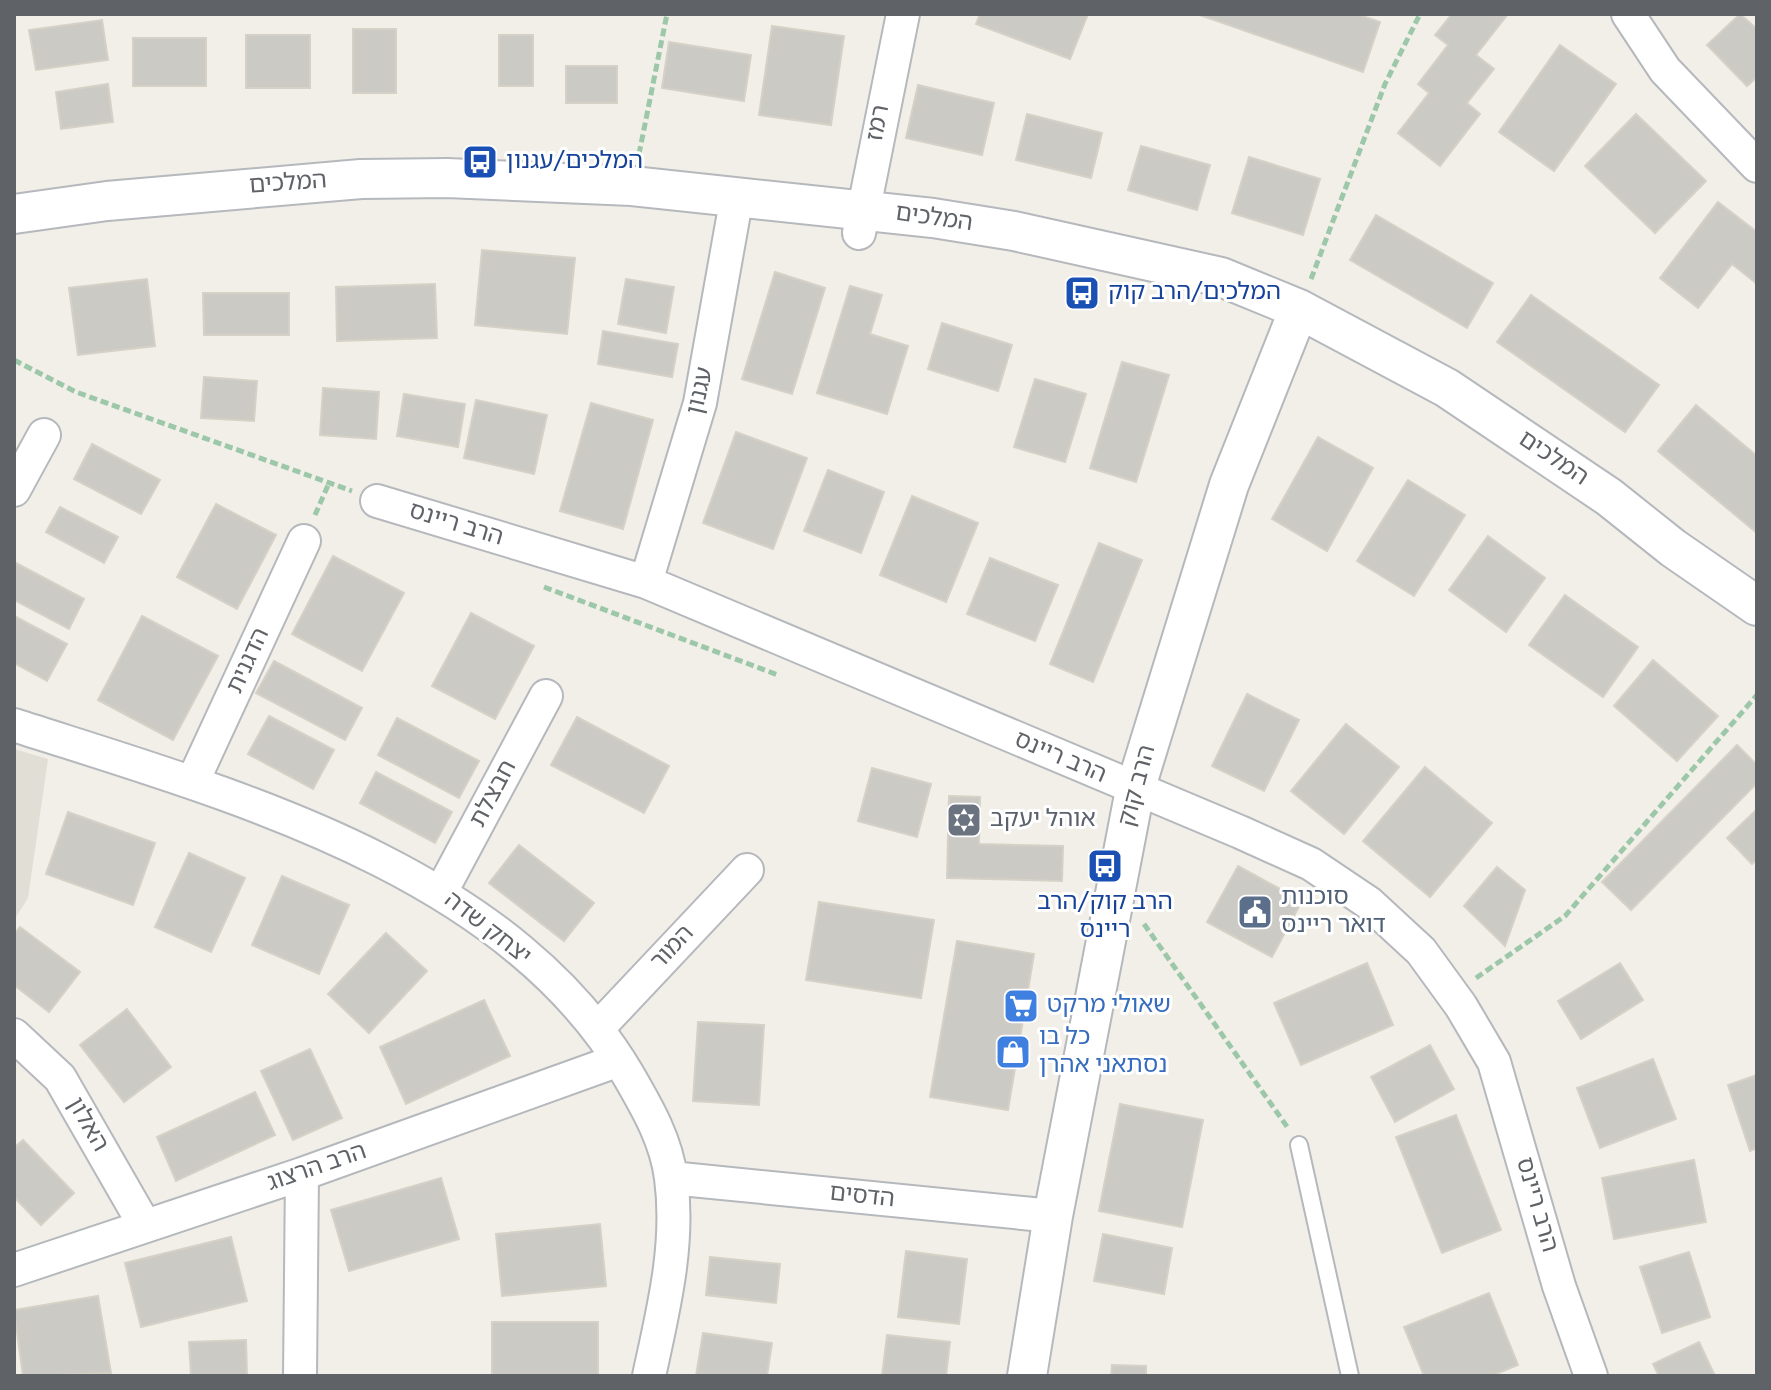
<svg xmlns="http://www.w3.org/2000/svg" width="1771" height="1390" viewBox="0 0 1771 1390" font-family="Overpass,'Noto Sans Hebrew',sans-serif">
<rect width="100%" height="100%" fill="#f1efe8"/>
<!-- education -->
<path fill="#e1ded6" d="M14,749L48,759L28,898L14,920Z"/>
<!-- building -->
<path fill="#cccac5" stroke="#d6d1c6" stroke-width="2" d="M980,14H1088L1070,59L976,24Z
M1197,14H1357L1380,22L1363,72Z
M1452,14H1508L1476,55L1494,69L1467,103L1480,114L1440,166L1398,133L1429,93L1418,84L1448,45L1435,35Z
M1740,14L1757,29V77L1747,86L1707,45Z
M102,20L108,60L36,70L29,30Z
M772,26L844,36L831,125L759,115Z
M353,29H396V93H353Z
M246,35H310V88H246Z
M499,35H533V86H499Z
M133,38H206V86H133Z
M669,42L751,55L744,101L662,88Z
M1560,45L1616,84L1554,171L1499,132Z
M566,66H617V103H566Z
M108,84L113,122L61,129L56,92Z
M918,85L994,103L982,155L906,138Z
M1027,114L1102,133L1091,178L1016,160Z
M1636,114L1706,181L1655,233L1585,166Z
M1141,146L1210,165L1197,210L1128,190Z
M1249,157L1320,179L1303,235L1232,213Z
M1718,202L1757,232V284L1732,264L1698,308L1660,278Z
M1376,215L1493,283L1467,328L1350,260Z
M482,250L575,258L567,334L475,325Z
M775,272L825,288L792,394L742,379Z
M147,279L155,346L78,355L69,288Z
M626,279L674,287L666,333L618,324Z
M435,284L437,338L337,341L336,287Z
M850,286L882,295L870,334L908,346L887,414L817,393Z
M203,293H289V335H204Z
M1531,295L1659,385L1625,432L1497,342Z
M942,323L1012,345L998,391L928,369Z
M603,331L678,344L672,377L598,364Z
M1122,362L1169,375L1136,482L1090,468Z
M204,377L257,381L254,421L201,418Z
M1035,379L1086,394L1065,462L1014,447Z
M323,388L379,392L376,439L320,435Z
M404,394L465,404L458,447L397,436Z
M476,400L547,415L534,474L464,458Z
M591,403L653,420L623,529L560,511Z
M1696,405L1757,456V533L1658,451Z
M736,432L807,458L773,549L703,523Z
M1318,437L1373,468L1327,551L1272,519Z
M92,444L160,480L141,514L74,479Z
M828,470L884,492L861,553L804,531Z
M1408,480L1465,515L1414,596L1357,561Z
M912,496L978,523L946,602L880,575Z
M216,504L276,535L237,609L177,577Z
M60,507L118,537L104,563L46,532Z
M1488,536L1545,578L1506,632L1449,590Z
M1099,543L1142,560L1093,682L1050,664Z
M333,556L404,593L362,671L292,634Z
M990,558L1058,585L1035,641L967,614Z
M14,562L84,599L69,629L14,600Z
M1565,595L1638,647L1603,697L1529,645Z
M471,613L534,646L495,719L432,686Z
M14,616L67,644L47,681L14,663Z
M142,616L218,656L173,740L98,700Z
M1653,660L1718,716L1677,761L1614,706Z
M274,661L362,708L345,740L256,693Z
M1247,694L1299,720L1264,791L1212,766Z
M269,716L334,750L313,789L248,754Z
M577,717L669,766L644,813L551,765Z
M397,718L479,761L459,798L378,755Z
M1346,724L1399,767L1344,834L1291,791Z
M1737,745L1757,765V783L1631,910L1602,882Z
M1425,767L1492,823L1430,897L1363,841Z
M872,768L931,784L917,837L858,821Z
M376,772L452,812L435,843L360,803Z
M949,796L980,797L979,844L1063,846L1062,881L947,878Z
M1757,809V859L1752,864L1727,838Z
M68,812L155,843L133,905L46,874Z
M519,845L594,903L564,941L489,883Z
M189,853L245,878L211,952L155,927Z
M1238,866L1302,901L1272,957L1207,922Z
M1497,867L1525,890L1505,946L1464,906Z
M282,876L349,905L319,974L252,945Z
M819,902L934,920L921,998L806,980Z
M20,927L80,972L49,1012L14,985V934Z
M386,933L427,971L369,1033L328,994Z
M957,941L1034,954L1008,1110L930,1097Z
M1367,963L1393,1025L1301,1065L1274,1003Z
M1620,963L1643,1000L1581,1039L1558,1001Z
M484,1000L510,1056L406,1104L380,1047Z
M127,1009L171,1067L124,1102L80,1045Z
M698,1022L764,1025L759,1105L693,1101Z
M1430,1045L1454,1089L1395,1122L1371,1077Z
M310,1049L342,1118L293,1140L261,1071Z
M1653,1059L1676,1119L1600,1148L1577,1088Z
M1757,1075V1148L1750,1151L1728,1085Z
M255,1092L275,1135L176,1181L157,1137Z
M1120,1104L1203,1120L1182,1227L1099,1211Z
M1456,1115L1501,1230L1442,1253L1396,1137Z
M23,1140L74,1193L41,1225L14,1197V1148Z
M1694,1160L1706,1222L1614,1239L1602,1178Z
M441,1178L459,1239L349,1271L331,1210Z
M600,1224L606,1286L502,1296L496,1234Z
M1103,1234L1172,1248L1164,1294L1094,1281Z
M231,1237L247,1301L141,1327L125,1263Z
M906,1251L967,1259L959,1324L898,1317Z
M1689,1252L1710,1317L1662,1333L1640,1267Z
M710,1257L780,1264L776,1303L706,1295Z
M1489,1293L1518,1365L1491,1376H1424L1404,1327Z
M98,1296L111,1373L23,1376L14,1310Z
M492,1322H598V1376H492Z
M703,1333L772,1343L767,1376H696Z
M887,1335L950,1342L946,1376H882Z
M246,1340L247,1376H191L189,1342Z
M1699,1342L1715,1376H1659L1653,1364Z
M1112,1365L1146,1366V1376H1111Z"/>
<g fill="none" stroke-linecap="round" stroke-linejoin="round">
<defs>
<path id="service" d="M1299,1145L1350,1376"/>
<path id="minor" d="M1628,14L1665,70L1757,166
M859,233L903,14
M14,490L44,435
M377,501L646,582L1240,832L1311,864L1369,903L1421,951L1461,1006L1494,1062L1559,1286L1591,1376
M646,582L700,403L737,196
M14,725C228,794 504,867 627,1073C646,1106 666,1139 671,1178C680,1245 663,1311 649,1376
M193,781L304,541
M441,892L546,696
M599,1027L747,870
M14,1035L60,1078L145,1226
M671,1178L1053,1216
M14,1270L302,1174L619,1060
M300,1376L302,1174"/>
<path id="tertiary" d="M14,214L107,201L361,179L447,178L632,186L933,218L1014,231L1221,277L1299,309L1447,388L1609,497L1673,548L1757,606
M1027,1376L1053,1216L1135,790L1229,485L1299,309"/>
</defs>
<!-- service casing -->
<use href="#service" stroke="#b5b8bc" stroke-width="20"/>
<!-- minor casing -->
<use href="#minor" stroke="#b5b8bc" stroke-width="36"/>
<!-- tertiary casing -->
<use href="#tertiary" stroke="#b5b8bc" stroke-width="42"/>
<!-- path -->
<path stroke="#9cc7a9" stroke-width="5" stroke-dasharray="8 4" stroke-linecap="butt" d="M639,154L667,14
M1311,279L1385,84L1420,14
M14,360L76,392L352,491
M315,515L329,483
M544,587L778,675
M1144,924L1288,1128
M1476,978L1565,916L1757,695"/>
<!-- service -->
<use href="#service" stroke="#fff" stroke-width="16"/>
<!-- minor -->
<use href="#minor" stroke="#fff" stroke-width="32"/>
<!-- tertiary -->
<use href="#tertiary" stroke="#fff" stroke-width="38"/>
</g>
<!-- icons -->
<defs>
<symbol id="bus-square" viewBox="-11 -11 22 22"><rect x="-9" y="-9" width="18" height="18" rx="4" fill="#1a4fb4" stroke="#fff"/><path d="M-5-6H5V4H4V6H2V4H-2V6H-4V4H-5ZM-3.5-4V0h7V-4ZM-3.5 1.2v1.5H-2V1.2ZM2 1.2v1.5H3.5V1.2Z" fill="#fff"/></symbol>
<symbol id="synagogue-square" viewBox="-11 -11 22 22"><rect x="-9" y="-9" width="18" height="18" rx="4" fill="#6b7280" stroke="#fff"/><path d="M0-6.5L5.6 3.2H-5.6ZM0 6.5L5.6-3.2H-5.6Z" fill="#fff"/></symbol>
<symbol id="civic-square" viewBox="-11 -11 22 22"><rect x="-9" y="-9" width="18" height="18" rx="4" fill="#5c6f8a" stroke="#fff"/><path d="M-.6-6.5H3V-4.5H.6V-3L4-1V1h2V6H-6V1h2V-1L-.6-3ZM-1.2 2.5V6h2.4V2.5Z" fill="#fff"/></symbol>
<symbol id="supermarket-square" viewBox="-11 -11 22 22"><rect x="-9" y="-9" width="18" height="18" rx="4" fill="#3f7fe0" stroke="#fff"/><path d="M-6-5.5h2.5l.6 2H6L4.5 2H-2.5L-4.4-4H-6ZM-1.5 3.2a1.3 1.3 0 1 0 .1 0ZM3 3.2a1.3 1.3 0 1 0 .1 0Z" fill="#fff"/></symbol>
<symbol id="shop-square" viewBox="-11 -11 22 22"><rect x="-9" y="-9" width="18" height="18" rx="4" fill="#3f7fe0" stroke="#fff"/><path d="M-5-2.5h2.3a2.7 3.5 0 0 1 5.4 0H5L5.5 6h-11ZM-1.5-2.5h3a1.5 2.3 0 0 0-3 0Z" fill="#fff"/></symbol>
</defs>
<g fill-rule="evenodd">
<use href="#bus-square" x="460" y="142" width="40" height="40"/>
<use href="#bus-square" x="1062" y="273" width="40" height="40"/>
<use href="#synagogue-square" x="944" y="800" width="40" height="40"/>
<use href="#bus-square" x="1085" y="846" width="40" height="40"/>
<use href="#civic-square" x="1235" y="892" width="40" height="40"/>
<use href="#supermarket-square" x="1001" y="986" width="40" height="40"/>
<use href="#shop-square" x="993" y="1032" width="40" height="40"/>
</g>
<g text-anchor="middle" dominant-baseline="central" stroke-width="6" stroke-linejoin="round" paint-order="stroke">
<!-- street labels -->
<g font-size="24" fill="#5f6368" stroke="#fff">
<text transform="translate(879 123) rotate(-79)">רמז</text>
<text transform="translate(288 184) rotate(-4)">המלכים</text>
<text transform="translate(934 219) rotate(8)">המלכים</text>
<text transform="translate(701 391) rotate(-77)">עגנון</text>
<text transform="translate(1553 459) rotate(34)">המלכים</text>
<text transform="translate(456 525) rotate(17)">הרב ריינס</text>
<text transform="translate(249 661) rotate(-65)">הדגנית</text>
<text transform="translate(1060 758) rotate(23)">הרב ריינס</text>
<text transform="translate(1138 786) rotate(-75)">הרב קוק</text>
<text transform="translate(494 794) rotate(-62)">חבצלת</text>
<text transform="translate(487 929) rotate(38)">יצחק שדה</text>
<text transform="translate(673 948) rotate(-47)">המור</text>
<text transform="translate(87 1125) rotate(60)">האלון</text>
<text transform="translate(317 1168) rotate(-19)">הרב הרצוג</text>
<text transform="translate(862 1197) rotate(6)">הדסים</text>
<text transform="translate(1536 1205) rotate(74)">הרב ריינס</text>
</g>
<!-- transit labels -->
<g font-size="24" fill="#164399" stroke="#fff" text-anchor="start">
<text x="506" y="162">המלכים/עגנון</text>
<text x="1108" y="293">המלכים/הרב קוק</text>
<text x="1105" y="903" text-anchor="middle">הרב קוק/הרב<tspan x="1105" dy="28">ריינס</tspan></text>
</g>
<!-- worship labels -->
<g font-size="24" fill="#5b616d" stroke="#fff" text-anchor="start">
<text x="990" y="820">אוהל יעקב</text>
</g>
<!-- service labels -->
<g font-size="24" fill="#4e5e75" stroke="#fff" text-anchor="start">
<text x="1281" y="898">סוכנות<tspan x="1281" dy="28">דואר ריינס</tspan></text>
</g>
<!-- shop labels -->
<g font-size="24" fill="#366cbe" stroke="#fff" text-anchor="start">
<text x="1047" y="1006">שאולי מרקט</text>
<text x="1039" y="1038">כל בו<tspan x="1039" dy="28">נסתאני אהרן</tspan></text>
</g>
</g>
<!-- border -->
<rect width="1771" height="1390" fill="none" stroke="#5f6368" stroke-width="32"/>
</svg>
